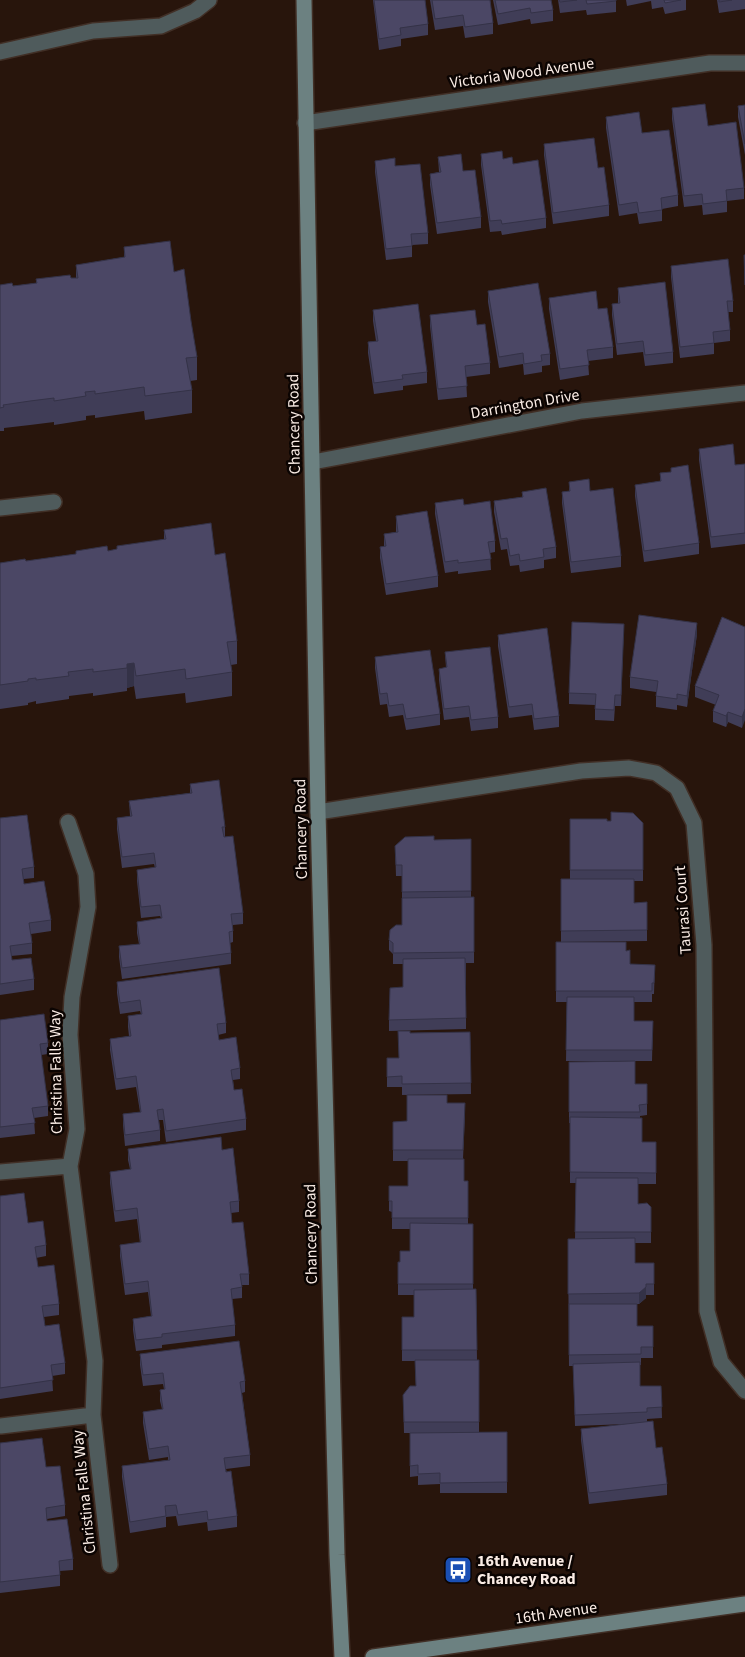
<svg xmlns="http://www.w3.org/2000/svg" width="745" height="1657" viewBox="0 0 745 1657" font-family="'Source Sans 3',sans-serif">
<rect width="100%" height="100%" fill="#28150c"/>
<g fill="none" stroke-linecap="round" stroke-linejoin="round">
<defs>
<path id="street" d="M0,52L93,31L161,26L195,11L209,0
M305,123L710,63H745
M313,462L582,411L745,393
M0,508L54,502
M318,812L581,771L629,768L656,773L677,788L694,823L704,945L707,1311L721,1362L745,1391
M68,822L86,874L88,907L72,997L70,1035L77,1129L70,1166L95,1361L93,1415L110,1565
M0,1172L70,1166
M1,1426L93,1415"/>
<path id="secondary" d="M304,0L318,812L337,1555L342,1657
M373,1657L745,1604"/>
</defs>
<!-- street casing -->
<use href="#street" stroke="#412f26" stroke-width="18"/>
<!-- secondary casing -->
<use href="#secondary" stroke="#412f26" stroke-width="18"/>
<!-- street -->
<use href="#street" stroke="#4f5b5c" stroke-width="15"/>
<!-- secondary -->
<use href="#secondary" stroke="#6c8181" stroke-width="15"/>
</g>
<!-- wall -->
<path fill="#403d57" d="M373,0H425L428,24V35L401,39V46L379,50Z
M430,0H490L493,23V34L465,38L463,26L435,30Z
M493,0H551L553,10V21L531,24L530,19L498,25Z
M558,0H616V12L587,15L586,10L560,13Z
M626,0H686V10L665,14L663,7L652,9L651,1L627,6Z
M717,0H745V9L719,13Z
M745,105V155L738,117V106Z
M672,108L708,126L744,188V199L727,201V212L703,215L702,205L684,207L672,119Z
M606,117L642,133L678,195V206L662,209V221L639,224L637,213L619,216L606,128Z
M544,144L598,168L609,205V216L553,224L544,155Z
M481,154L503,159L513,164L546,218V228L502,235L501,231L490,232L481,165Z
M438,157L463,171L481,217V228L437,234L430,185V174L439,172Z
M375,161L395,166L428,233V244L412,245V257L386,260L375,172Z
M124,247L174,272L197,357V380L190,381L192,390V413L145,420L144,411L95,418V415L86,416V420L54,425V422L30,425L4,428V431H0V285L13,286L36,283V279L76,278V265L124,257Z
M671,266L733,301V312H728L730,330V341L714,343V354L680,358L671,277Z
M618,288L673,352V363L645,366L643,352L617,355L612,315V304H618Z
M488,291L550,354V365L542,366V372L524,375L523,364L499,368L488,302Z
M549,298L598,309L613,347V358L588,361L589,375L560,380L549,309Z
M373,310L427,372V383L403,386V390L374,394L368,353V342L376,341L373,321Z
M430,315L477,325L490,363V374L466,377L467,397L438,400L430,326Z
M699,449L735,465L745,464V544L711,548L699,460Z
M671,468L699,543V554L644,562L635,496V485L660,481V473L671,472Z
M569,482L590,491L621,556V567L571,573L562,503V492L569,491Z
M522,492L556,547V558L544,560V568L520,572L519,565L510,566L507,549L501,550L494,512V501L522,497Z
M435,503L464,505L495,541V552L490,553L491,570L458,574V571L445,573L435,514Z
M396,516L438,576V587L386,595L380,558V547L384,546V534L396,532Z
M164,530L215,555L237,641V664L231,665L232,672V696L186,703L185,693L136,699L134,686L127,688V691L93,696V693L69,696V699L36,704V701L28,703V705L0,709V563L26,561L76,554V551H108L117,549L164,539Z
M624,624L621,706H615L614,721L595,720V705L569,704V693Z
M745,627L742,728L728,722L726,727L713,722V711L716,705L695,697V686Z
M697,634L687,707L677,705V710L656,707V692L630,688V677Z
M498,635L559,716V727L534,730L532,715L509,718L498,646Z
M445,652L498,717V728L471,731L469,717L444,720L439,680V669L446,668Z
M375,657L440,714V725L406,730L403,715L389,717L387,704L380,705L375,668Z
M190,784L225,827V837L243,913V924L233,925V942L230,943L231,953V964L122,979L119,957V946L139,944L137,933V922L161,918L160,916L141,918L137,881V870L155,868L154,864L122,868L117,829V818L130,816L129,801L190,793Z
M0,818L34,867V878L24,879V884L51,920V931L31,934L32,943V954L11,956L12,960L34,979V990L0,995Z
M570,819L643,823V881H634V903L647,902V941L561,942V879H570Z
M471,839V897H474V963H466V1029L389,1031V1020L403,987V964H393V954L389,950V940L402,925V876H396L395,846L434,840Z
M556,942L626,951L630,964L655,965L654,994H652V1002H634V1021H653L652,1061H566L567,1002H556Z
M117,982L226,1023V1033L218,1035L219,1040L240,1068V1079L233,1080L234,1090L246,1119V1130L166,1142L163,1120H159L160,1130V1141L125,1146L123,1125V1114L140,1112L136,1087L116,1090L110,1050V1039L129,1036L128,1027V1016L141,1014L140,1011L120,1014L117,993Z
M0,1020L48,1043V1054L41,1055L48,1106V1116L34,1118L35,1134L0,1138Z
M470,1032L471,1094L402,1095V1087H387V1058H399L410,1033Z
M569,1062L635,1084H647V1115L640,1116V1118L642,1142H656V1184H638V1204L651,1207V1243H635V1263H654V1295H646V1298L639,1304H637V1326H653V1358H641V1365H640V1386H661L662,1418L647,1419V1422L656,1448L667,1484V1495L589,1504L581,1440V1429L627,1424L575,1426L573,1366H569L568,1239H575L576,1183H570V1123H569Z
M447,1103L465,1114L463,1159L464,1181H468V1224H473V1289H476L477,1360H479V1432H507V1493H440V1484L418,1485V1476L410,1477V1433H404L403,1395L416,1386L415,1361H402V1317H414V1295H398V1262H400L410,1251V1229H392V1212L389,1211V1186H408V1161H393V1122L407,1121Z
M128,1149L222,1150L239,1201V1212L231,1213L232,1223L249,1274V1285H242V1298L232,1299L235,1325V1336L162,1345V1348L136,1351L133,1330V1319L151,1316L148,1292L125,1295L120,1256V1245L140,1243L137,1219L115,1222L110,1183V1172L130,1169L128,1160Z
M0,1196L28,1223L46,1245V1256L36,1258L38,1267L59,1304V1315L44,1317L45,1326L65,1363V1374L52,1376L53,1391L0,1399Z
M140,1354L245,1381V1392L242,1393L250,1455V1466L226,1469L237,1516V1527L208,1531L207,1522L178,1526L176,1516L166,1517V1527L130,1533L122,1477V1466L168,1460V1457L149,1460L143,1423V1412L162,1409L160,1401V1390L164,1389L163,1384L143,1386L140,1365Z
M0,1443L46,1467L65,1505V1516L47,1519V1521L73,1559V1570L60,1571V1586L0,1593V1603Z"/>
<!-- shaded-wall -->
<path fill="#343247" d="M697,623V634L687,707V696Z
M134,663V686L127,688V664Z
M745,709V720L742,728V717Z
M728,712V722L726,727V716Z
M646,1287V1298L639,1304V1293Z"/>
<!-- building -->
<path fill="#4b4765" stroke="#343247" d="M374,0H425L428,24L400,28L401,35L379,39Z
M432,0H490L493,23L465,27L463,15L435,19Z
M495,0H551L553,10L531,13L530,8L498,14Z
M559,0H577L560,2Z
M586,0H616V1L587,4Z
M664,0H681L665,3Z
M719,0H732L719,2Z
M705,104L708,126L736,122L744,188L726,190L727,201L703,204L702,194L684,196L672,108Z
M745,105V144L738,106Z
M639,112L642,133L669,130L678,195L661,198L662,210L639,213L637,202L619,205L606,117Z
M594,138L598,168L604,167L609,205L553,213L544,144Z
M502,151L503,159L512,157L513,164L538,160L546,218L502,224L501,220L490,221L481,154Z
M461,154L463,171L475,170L481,217L437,223L430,174L441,172L438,157Z
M395,158V166L420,164L428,233L411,234L412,246L386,249L375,161Z
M170,241L174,272L184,269L191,321L197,357L186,358L192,390L145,396L144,387L95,394V391L85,392L86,396L54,401V398L30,401L3,405L4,407L0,408V285L12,283L13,286L37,283L36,279L70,275L71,278H78L76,265L125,257L124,247Z
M744,255H745V285Z
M728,259L733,301H727L730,330L713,332L714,343L680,347L671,266Z
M665,282L673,352L645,355L643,341L617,344L612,304L620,303L618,288Z
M538,283L550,354L541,355L542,361L524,364L523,353L499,357L488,291Z
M596,291L598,309L607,308L613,347L587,350L589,365L560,369L549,298Z
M418,304L427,372L402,375L403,379L374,383L368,342L378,341L373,310Z
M475,310L477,325L485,324L490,363L465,366L467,386L438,389L430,315Z
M733,444L735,465L745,464V533L711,537L699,449Z
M688,465L699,543L644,551L635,485L661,481L660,473L671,472V468Z
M589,479L590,491L613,488L621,556L571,562L562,492L570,491L569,482Z
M546,488L556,547L543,549L544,557L520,561L519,554L510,556L507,538L501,539L494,501L523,497L522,492Z
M463,499L464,505L490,501L495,541L488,542L491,559L458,563V560L445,562L435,503Z
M427,511L438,576L386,584L380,547L386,546L384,534L398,532L396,516Z
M211,523L215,555L225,553L237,641L227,642L232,672L186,679L185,669L136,676L134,663L127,664V668L93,672V669L68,672L69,676L36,680V678L28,679V681L0,685V563L25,559L26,561L76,554V551L107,546L108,551L117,549V546L166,539L164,530Z
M639,615L697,623L687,696L677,694V699L656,696L658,681L630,677Z
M722,617L745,627V709L742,717L728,712L726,716L713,711L719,695L695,686Z
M572,622L624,624L621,695H615L614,710L595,709L596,694L569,693Z
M547,628L559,716L534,719L532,704L509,707L498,635Z
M490,647L498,717L471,720L469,706L444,709L439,669L447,667L445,652Z
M430,650L440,714L406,719L403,704L389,706L387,693L380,694L375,657Z
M219,780L225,827H222L224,837L233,836L243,913L231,914L233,931L229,932L231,953L122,968L119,946L140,944L137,922L162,918L160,905L141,907L137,870L156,867L154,853L122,857L117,818L132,816L129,801L192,793L190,784Z
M611,812L633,813L643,823V870H570V819H607V821H611Z
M27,815L34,867L22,869L24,884L44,881L51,920L29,923L32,943L10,946L12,960L31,958L34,979L0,984V818Z
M434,836V840L471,839V891L402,892V865H396L395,846L405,837Z
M561,879H634V903L647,902V930L561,931Z
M474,897V952L393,953V943L389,940L390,930L396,925H402V898Z
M556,942H626V951L630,950V964L655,965L654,983H652V991H556Z
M465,958L466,1018L389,1020L390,988L403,987V959Z
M219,968L226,1023L217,1024L219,1040L236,1037L240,1068L231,1070L234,1090L242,1089L246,1119L166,1131L163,1109L157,1110L160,1130L125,1135L123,1114L141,1112L136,1076L116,1079L110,1039L131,1036L128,1016L142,1014L140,1000L120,1003L117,982Z
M567,997H634V1021H653L652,1050H566Z
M44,1014L48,1043L40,1044L48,1106L32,1108L35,1123L0,1127V1020Z
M398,1031H410V1033L470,1032L471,1083L402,1084V1076L387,1077V1058H399Z
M635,1061V1084H647V1104L639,1105L640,1112H569V1062Z
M407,1095H447V1103H465L463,1150H393V1122L407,1121Z
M570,1117L642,1118V1142H656V1173L570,1172Z
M221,1137L222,1150L233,1148L239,1201L230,1202L232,1223L243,1222L249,1274H240L242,1287L231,1289L235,1325L162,1334V1337L136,1340L133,1319L152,1316L148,1281L125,1284L120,1245L141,1242L137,1208L115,1211L110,1172L131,1169L128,1149Z
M408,1159H464V1181H468V1218H392V1201H389V1186H408Z
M576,1178H638V1204L647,1203L651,1207V1232H575Z
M24,1193L28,1223L43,1221L46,1245L35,1247L38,1267L54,1265L59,1304L42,1306L45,1326L59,1324L65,1363L51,1365L53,1380L0,1388V1196Z
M410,1223L473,1224V1284H398V1262H400V1251H410Z
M635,1238V1263H654V1284H646V1287L639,1293L568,1294V1239Z
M476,1289L477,1350H402V1317H414V1290Z
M569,1304H637V1326H653V1347H641V1354L569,1355Z
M239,1341L245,1381L240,1382L250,1455L224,1458L226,1472L231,1471L237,1516L208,1520L207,1511L178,1515L176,1505L165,1506L166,1516L130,1522L122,1466L170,1460L168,1446L149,1449L143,1412L163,1409L160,1390L165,1389L163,1373L143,1375L140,1354Z
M415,1360H479V1422H404L403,1395L410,1386H416Z
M640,1362V1386H661L662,1407L647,1408V1412L575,1415L573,1364Z
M653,1421L656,1448L662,1447L667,1484L589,1493L581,1429Z
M507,1432V1482L440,1483V1473L418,1474V1465L410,1466V1433Z
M42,1438L46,1467L60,1466L65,1505L46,1508L47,1521L67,1519L73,1559L59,1561L60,1575L0,1582V1443Z"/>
<!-- icons -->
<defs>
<symbol id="bus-square" viewBox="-11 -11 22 22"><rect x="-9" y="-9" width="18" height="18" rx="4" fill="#1a4fb4" stroke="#0b0402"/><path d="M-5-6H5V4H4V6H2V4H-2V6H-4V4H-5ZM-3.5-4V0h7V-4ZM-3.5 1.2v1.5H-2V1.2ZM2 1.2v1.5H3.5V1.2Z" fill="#fff"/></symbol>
</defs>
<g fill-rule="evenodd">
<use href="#bus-square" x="442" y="1554" width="32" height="32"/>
</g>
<g text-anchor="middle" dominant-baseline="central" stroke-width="5" stroke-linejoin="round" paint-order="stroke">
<!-- street labels -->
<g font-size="16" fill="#faece5" stroke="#0b0402">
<text transform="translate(522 73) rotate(-8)">Victoria Wood Avenue</text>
<text transform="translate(525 404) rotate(-10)">Darrington Drive</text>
<text transform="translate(294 424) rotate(-91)">Chancery Road</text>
<text transform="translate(301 829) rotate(-91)">Chancery Road</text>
<text transform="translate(683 910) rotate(-94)">Taurasi Court</text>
<text transform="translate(56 1072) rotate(-91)">Christina Falls Way</text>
<text transform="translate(311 1234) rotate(-91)">Chancery Road</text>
<text transform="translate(84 1492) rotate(-96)">Christina Falls Way</text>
<text transform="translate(556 1613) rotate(-8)">16th Avenue</text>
</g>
<!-- poi labels -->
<g font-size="16" font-weight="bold" fill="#faece5" stroke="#0b0402" text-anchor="start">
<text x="477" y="1561">16th Avenue /<tspan x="477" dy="18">Chancey Road</tspan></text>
</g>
</g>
</svg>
